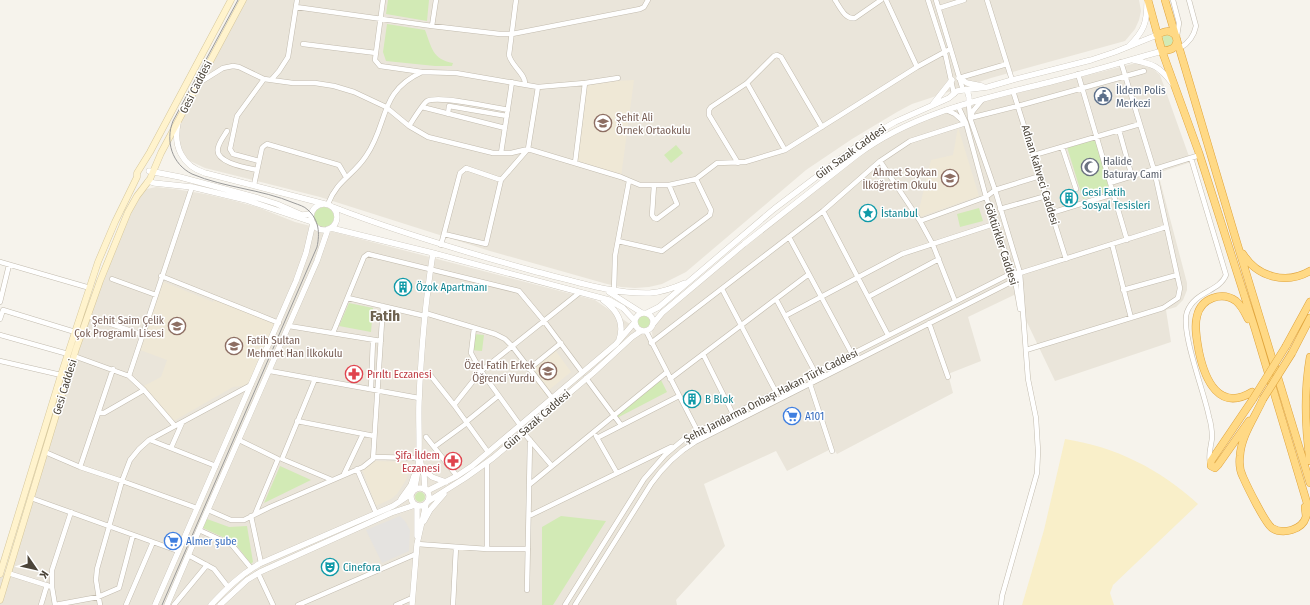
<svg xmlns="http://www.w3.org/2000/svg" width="1310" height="605" viewBox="0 0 1310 605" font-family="'Fira Sans Condensed',sans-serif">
<rect width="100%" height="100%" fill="#f6f3ec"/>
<!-- residential -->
<path fill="#eae5da" d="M244,0H1139L1141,11L1139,20L1135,29L1125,41L991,78L912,104L897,112L852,139L806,170L686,272L662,284L649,287L635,288L621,287L607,284L490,251L320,197L205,168L190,161L184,155L178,140L180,123Z
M1132,64H1140L1152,68L1160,75L1191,162L1158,173L1187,283V290L1183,300L1176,307L1166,310L1171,342L1055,381L1014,295L968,317L981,361L948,374L953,393L837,454L833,448L787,471L776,451L704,484L725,546L676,600L677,605H0V574L9,576L93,302L133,205L144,190L147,189L156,187L175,189L205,194L231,200L257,207L295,222L595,300L653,340L652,332L655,323L712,273L833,176L872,147L909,126L951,110Z"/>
<!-- education -->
<path fill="#efe8d6" d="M634,80L621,177L575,163L582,83Z
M958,127L979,196L917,218L931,160L953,155Z
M161,281L213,302L215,297L279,323L251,385L233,387L172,422L142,387L161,377L167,360L140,350Z
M553,347L571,372L544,394L526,369Z
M374,461L410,462L409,471L406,480L397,494L391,499L376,506L362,469Z"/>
<!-- green -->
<path fill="#d2eab5" d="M388,0H429L427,21L386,14Z
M387,24L425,30C432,48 432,59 453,63L452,66H435L386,61L383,52Z
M1161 41a6 6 0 1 1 12 0a6 6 0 1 1-12 0Z
M1095,139L1111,190L1083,199L1067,147Z
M676,145L683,153L671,163L664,155Z
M314 217a10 10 0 1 1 20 0a10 10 0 1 1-20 0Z
M979,208L983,221L960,227L957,214Z
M349,303L373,308L371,332L339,326Z
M638 322a6 6 0 1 1 12 0a6 6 0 1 1-12 0Z
M473,334L484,335L482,351L471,350Z
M660,378L667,392L617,418L615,415Z
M280,466L311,480L264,503Z
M415 497a5 5 0 1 1 10 0a5 5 0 1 1-10 0Z
M561,516L606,521L553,605H542V527Z
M207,519L229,527L247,526L253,562L251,564L237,546L227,539L203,528Z"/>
<!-- sand -->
<path fill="#f9efc9" d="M1065,439C1116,447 1160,469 1198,504L1113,585L1110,593L1114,605H1022L1044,530Z"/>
<!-- parking -->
<path fill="#e5e3e0" d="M400,516L405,521L410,530L409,551L382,563L366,530Z"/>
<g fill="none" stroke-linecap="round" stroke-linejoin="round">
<defs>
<path id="minor" d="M383,0L375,60L380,66L422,72L456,73L538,87L585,83L618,78
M516,0L509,55C511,66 526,74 525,84
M835,0C840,7 845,20 855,18L881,0
M886,0L917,67
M928,0L945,53L954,94
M936,0L963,90
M987,0L1012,80
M1173,0L1179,23L1177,36
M296,7L432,26L500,34H512L640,9L644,7L648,0
M939,8L964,0
M432,26L436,0
M303,44L376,53
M1180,48C1189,43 1194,36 1196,26L1189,0
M1078,74L1127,240
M959,78L1007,64
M272,79L279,71L288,57L297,0
M199,83L223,68L233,66L239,67L264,79L293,83H315L334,86L354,92L386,107L409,126L428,137L493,153H511L528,149L621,177L640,185H669L696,179L717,163L745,162L785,150L917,67L950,49
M747,83L785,150
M1013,91L1066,259
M969,104L970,118L995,190L1020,273L1028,379L1036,418L1038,451L1037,473L1002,596L1001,605
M958,106L966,123L986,197L1015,280L1020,309
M422,107L505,128
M946,110L955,114L964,122
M448,114L449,106L507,116
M971,116L973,111L982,100
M970,118L1018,106L1144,71
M409,126C413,120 422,105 427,101C439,95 492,107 508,110
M1119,130L1132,177
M227,131C224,136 219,142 218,148C214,163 248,168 257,170
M1062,147L1076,189
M501,153L512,82
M1034,155L1140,124
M1191,158L1226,275C1219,292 1195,291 1187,312C1180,331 1205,394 1209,417C1211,423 1212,432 1212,438C1211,447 1208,454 1210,463
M259,161L233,154L230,149L237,116L264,79
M880,161L920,221L933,245L955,301
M575,163L585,83
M738,163L709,115V110L711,107L747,83L774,56L777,55L781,57L822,127
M1110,183L1200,155
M254,185L262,148L264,146L267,144L339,165L346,177
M654,185L652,215L654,218L657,219L677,204L669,185
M328,204C337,180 353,176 366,156C389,123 378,92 422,72
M1000,209L1046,196
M823,211L888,335
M1051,213L1113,194
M920,221L986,197L995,190L1040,176
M444,234L486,244L501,180L528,149L538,87
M789,237L852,354
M618,241L662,251L710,215L711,210L696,179
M1112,244L1131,318
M441,245L460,173L466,168L501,180
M0,262L90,288
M161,276L279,323
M112,279L156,295
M722,289L776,392
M1123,290L1177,275
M614,291L615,256L629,181
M868,297L939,259
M348,298L425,316
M776,299L815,372
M0,302L9,265
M425,313L495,334L505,339L512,346L552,398
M88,316L143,335
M785,316L902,254L994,224
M0,319L3,310L75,332
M929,323L948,377
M289,326L381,341
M474,328L471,353L481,371L520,425
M646,331L698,432
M333,333L364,257L368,254L519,291L544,321L582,372
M0,335L68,354
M651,343L823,211L880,161L910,141L966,123
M1026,350L1163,308L1178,298L1180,288L1154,170L1121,62
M703,354L733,414
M74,356L129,376L192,187
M0,361L61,375
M529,369L561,343
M270,371L419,398
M129,376L144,390L175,426
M431,376L454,405L488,452
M586,378L621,425
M315,379L282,459L332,480
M670,379L809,274
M810,384L832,451
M371,389L373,340
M454,405L481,371L579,293
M98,413H104L144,390
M297,421L374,436
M466,422L498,396
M523,432L552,466
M596,436L617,473
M426,437L457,476
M597,438L679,396
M150,440L216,466
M239,440L278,459L255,514
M434,447L467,423
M171,448L182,423
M45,452L80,467L122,481L197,508
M373,457L419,458
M80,467L113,369
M357,469L376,513
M344,474L363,434
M529,485L667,372
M31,498L178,551
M208,510L231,520H244L270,507L363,467L373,459L383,306
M71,512L52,570V587L55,605L98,597L119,588L133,535
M251,516L261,563
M529,516L671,447
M199,530L232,545L251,568
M417,544L487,549H528
M487,549V463
M188,555L214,569L228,587
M8,573L52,587
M258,573L273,605
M527,590L530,440
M41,605L47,585
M100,605L96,580L97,569L122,481L130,460L139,449L149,440L251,385
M126,605L153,542
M174,605L207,565
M298,605L416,554
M396,605L412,598
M453,605L456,547
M565,605L644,479L665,455L684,439L1012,273H1020L1166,227
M575,605L651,484C663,467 677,453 695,442L1015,280L1020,273"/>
<path id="tertiary" d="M1129,46C1144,31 1147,23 1147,2
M1133,60C1153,64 1159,66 1172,83
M959,78L967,83L982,86
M967,90L969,97V104
M933,104L952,80
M178,123C173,146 182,166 205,173L325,204
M149,171L180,177L258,198L277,204L302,215L311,214
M148,181L154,183L192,187L246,200L312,222
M311 217a13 13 0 1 1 26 0a13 13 0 1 1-26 0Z
M333,207C400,233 468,253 537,272C574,281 611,294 650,293C662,292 674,288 685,283
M331,228L433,253L609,300L623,308L635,321
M609,292L642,313
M603,300C617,310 625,323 619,340
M635 322a9 9 0 1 1 18 0a9 9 0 1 1-18 0Z
M647,313L659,307L774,209L869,137L895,122L949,98L957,91L963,90L988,87L1012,80L1091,60L1115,52L1157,35
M653,324L662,313L744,244L857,155C914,112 987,98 1054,81C1091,72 1126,61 1162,51
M420,460L424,475L425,490
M423,469L432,477L446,482
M411 497a9 9 0 1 1 18 0a9 9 0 1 1-18 0Z
M414,490C422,462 418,432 419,402C421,353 425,303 433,253
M427,491L457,476L472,466L616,344L634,323
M401,499L411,485L414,476
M427,502L465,478L493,458L593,373L632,337L641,331
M424,521L430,510L444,494
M417,536V506
M155,605L296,281L306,253L313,223
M167,605L199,530L317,261L328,229
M211,605C226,589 240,575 259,564L393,506L411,494
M220,605L247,580L260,572L391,513L415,505
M412,605L417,544L426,504"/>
<path id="secondary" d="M0,574L61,375L98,262L115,222L137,177V173L150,152L231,0
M0,600L76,349L100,281L128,212L137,196L150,179L161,153L243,0"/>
<path id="trunk" d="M1148,0L1162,51L1199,153L1255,329L1310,513
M1165,0L1237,243L1310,483
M1157,35C1165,31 1169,29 1176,36
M1162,51C1171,50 1176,49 1177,40
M1243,254C1257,277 1286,285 1310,271
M1248,319C1245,313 1242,306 1236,301C1222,291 1201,298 1197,316C1194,327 1197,341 1199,352C1205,380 1219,412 1252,392
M1286,346L1310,302
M1292,353L1310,318
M1310,357C1304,391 1305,427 1310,461
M1263,399C1255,417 1241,436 1240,456C1239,463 1240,471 1243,477C1247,486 1265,523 1272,528C1283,535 1302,530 1306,517C1306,514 1305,510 1305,507
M1249,421L1218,465L1215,468L1211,466V461L1253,399"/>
</defs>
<!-- minor casing -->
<use href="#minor" stroke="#c2bbae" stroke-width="5.5"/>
<!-- tertiary casing -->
<use href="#tertiary" stroke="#c2bbae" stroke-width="6"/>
<!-- secondary casing -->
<use href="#secondary" stroke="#d6c79b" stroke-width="7"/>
<!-- trunk casing -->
<use href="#trunk" stroke="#e0a43c" stroke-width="8"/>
<!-- minor -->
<use href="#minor" stroke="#fff" stroke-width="4.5"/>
<!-- tertiary -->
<use href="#tertiary" stroke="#fff" stroke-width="5.5"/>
<!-- secondary -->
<use href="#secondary" stroke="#fff3cd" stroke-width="6"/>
<!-- trunk -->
<use href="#trunk" stroke="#ffd985" stroke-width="7"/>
<!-- tram -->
<path stroke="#9a9a9a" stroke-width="1" d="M162,605L317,247C320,233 319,220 308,210C304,206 299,205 294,203C261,189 225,188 192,174C172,164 165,141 173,121L238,0"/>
<defs>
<path id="trunk-bridge" d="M1253,399L1286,346
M1263,399L1292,353"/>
</defs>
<!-- trunk-bridge casing -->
<use href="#trunk-bridge" stroke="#e0a43c" stroke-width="8" stroke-linecap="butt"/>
<!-- trunk-bridge -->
<use href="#trunk-bridge" stroke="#ffd985" stroke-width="7"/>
</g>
<!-- icons -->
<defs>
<symbol id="civic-ring" viewBox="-11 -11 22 22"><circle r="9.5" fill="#fff" stroke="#5c6f8a" stroke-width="1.5"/><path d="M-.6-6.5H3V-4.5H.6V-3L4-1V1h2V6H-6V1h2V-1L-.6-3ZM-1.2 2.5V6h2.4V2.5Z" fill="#5c6f8a"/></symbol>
<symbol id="school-ring" viewBox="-11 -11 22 22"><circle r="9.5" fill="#fff" stroke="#8d6e63" stroke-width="1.5"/><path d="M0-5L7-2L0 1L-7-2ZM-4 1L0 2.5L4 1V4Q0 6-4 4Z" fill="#8d6e63"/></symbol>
<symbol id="mosque-ring" viewBox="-11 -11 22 22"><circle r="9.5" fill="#fff" stroke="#6b7280" stroke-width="1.5"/><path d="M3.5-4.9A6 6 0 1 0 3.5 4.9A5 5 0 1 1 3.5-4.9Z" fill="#6b7280"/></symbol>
<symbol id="building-ring" viewBox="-11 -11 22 22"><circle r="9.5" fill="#fff" stroke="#0f9aa8" stroke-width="1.5"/><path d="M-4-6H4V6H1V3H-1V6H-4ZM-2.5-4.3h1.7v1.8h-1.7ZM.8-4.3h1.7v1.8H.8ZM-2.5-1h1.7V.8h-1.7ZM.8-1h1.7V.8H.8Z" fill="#0f9aa8"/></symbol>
<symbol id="sight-ring" viewBox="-11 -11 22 22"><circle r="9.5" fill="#fff" stroke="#0f9aa8" stroke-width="1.5"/><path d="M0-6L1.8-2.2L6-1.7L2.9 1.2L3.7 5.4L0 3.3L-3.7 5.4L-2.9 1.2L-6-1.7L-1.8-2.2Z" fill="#0f9aa8"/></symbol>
<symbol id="pharmacy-ring" viewBox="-11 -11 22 22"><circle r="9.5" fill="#fff" stroke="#e0444e" stroke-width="1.5"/><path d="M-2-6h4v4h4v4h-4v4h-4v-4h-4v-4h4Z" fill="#e0444e"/></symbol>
<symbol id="supermarket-ring" viewBox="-11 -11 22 22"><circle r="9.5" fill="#fff" stroke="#3f7fe0" stroke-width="1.5"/><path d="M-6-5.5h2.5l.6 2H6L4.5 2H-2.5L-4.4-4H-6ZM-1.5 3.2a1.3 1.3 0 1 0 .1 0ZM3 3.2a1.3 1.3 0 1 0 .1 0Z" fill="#3f7fe0"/></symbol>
<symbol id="theatre-ring" viewBox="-11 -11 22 22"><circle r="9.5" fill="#fff" stroke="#0f9aa8" stroke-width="1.5"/><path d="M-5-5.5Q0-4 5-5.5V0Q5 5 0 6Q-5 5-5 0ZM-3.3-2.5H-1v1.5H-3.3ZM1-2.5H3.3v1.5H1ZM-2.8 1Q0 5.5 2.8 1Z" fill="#0f9aa8"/></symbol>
</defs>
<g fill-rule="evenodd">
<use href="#civic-ring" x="1093" y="86" width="20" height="20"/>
<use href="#school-ring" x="593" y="113" width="20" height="20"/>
<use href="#mosque-ring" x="1080" y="157" width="20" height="20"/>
<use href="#school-ring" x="940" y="168" width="20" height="20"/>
<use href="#building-ring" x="1059" y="188" width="20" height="20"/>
<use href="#sight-ring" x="858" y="203" width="20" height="20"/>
<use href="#building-ring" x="393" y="277" width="20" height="20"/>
<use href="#school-ring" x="167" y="316" width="20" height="20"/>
<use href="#school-ring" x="224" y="336" width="20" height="20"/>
<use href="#school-ring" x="538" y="361" width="20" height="20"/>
<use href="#pharmacy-ring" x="344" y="364" width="20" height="20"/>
<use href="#building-ring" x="682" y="389" width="20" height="20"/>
<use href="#supermarket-ring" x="782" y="406" width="20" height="20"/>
<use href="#pharmacy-ring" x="443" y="451" width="20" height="20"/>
<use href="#supermarket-ring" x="163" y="531" width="20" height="20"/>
<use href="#theatre-ring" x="320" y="557" width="20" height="20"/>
</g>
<g text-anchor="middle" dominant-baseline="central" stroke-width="3" stroke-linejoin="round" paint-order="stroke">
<!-- street labels -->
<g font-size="11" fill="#4b4439" stroke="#fff">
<text transform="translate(196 87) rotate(-63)">Gesi Caddesi</text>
<text transform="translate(851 152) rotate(-36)">Gün Sazak Caddesi</text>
<text transform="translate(1040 175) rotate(73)">Adnan Kahveci Caddesi</text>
<text transform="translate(1001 244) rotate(72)">Göktürkler Caddesi</text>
<text transform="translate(65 387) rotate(-73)">Gesi Caddesi</text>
<text transform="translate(771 396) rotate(-27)">Şehit Jandarma Onbaşı Hakan Türk Caddesi</text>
<text transform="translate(537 420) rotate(-41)">Gün Sazak Caddesi</text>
</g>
<!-- service labels -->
<g font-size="11" fill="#4e5e75" stroke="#fff" text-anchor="start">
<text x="1116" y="90">İldem Polis<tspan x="1116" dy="13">Merkezi</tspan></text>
</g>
<!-- education labels -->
<g font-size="11" fill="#785e54" stroke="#fff" text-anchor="end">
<text x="616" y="117" text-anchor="start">Şehit Ali<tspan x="616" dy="13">Örnek Ortaokulu</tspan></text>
<text x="937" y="172">Ahmet Soykan<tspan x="937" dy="13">İlköğretim Okulu</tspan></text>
<text x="164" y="320">Şehit Saim Çelik<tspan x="164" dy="13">Çok Programlı Lisesi</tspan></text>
<text x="247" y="340" text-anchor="start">Fatih Sultan<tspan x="247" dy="13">Mehmet Han İlkokulu</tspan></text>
<text x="535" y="365">Özel Fatih Erkek<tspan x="535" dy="13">Öğrenci Yurdu</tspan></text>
</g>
<!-- worship labels -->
<g font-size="11" fill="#5b616d" stroke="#fff" text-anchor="start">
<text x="1103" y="161">Halide<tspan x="1103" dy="13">Baturay Cami</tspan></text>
</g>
<!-- culture labels -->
<g font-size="11" fill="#0d838f" stroke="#fff" text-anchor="start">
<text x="1082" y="192">Gesi Fatih<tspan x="1082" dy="13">Sosyal Tesisleri</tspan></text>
<text x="881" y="213">İstanbul</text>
<text x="416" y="287">Özok Apartmanı</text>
<text x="705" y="399">B Blok</text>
<text x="343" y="567">Cinefora</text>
</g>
<!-- health labels -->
<g font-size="11" fill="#be3a42" stroke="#fff" text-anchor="start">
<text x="367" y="374">Pırıltı Eczanesi</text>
<text x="440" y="455" text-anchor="end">Şifa İldem<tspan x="440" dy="13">Eczanesi</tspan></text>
</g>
<!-- shop labels -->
<g font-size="11" fill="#366cbe" stroke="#fff" text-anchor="start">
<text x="805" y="416">A101</text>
<text x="186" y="541">Almer şube</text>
</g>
<!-- district labels -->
<g font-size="15" font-weight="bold" fill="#6e6250" stroke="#fff">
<text x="385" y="316">Fatih</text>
</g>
</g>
<!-- north arrow -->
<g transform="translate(36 569) rotate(124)" stroke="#ffffff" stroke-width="3" paint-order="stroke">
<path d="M0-3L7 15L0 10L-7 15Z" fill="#4b4439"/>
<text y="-6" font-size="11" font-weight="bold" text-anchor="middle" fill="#4b4439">K</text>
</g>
</svg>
